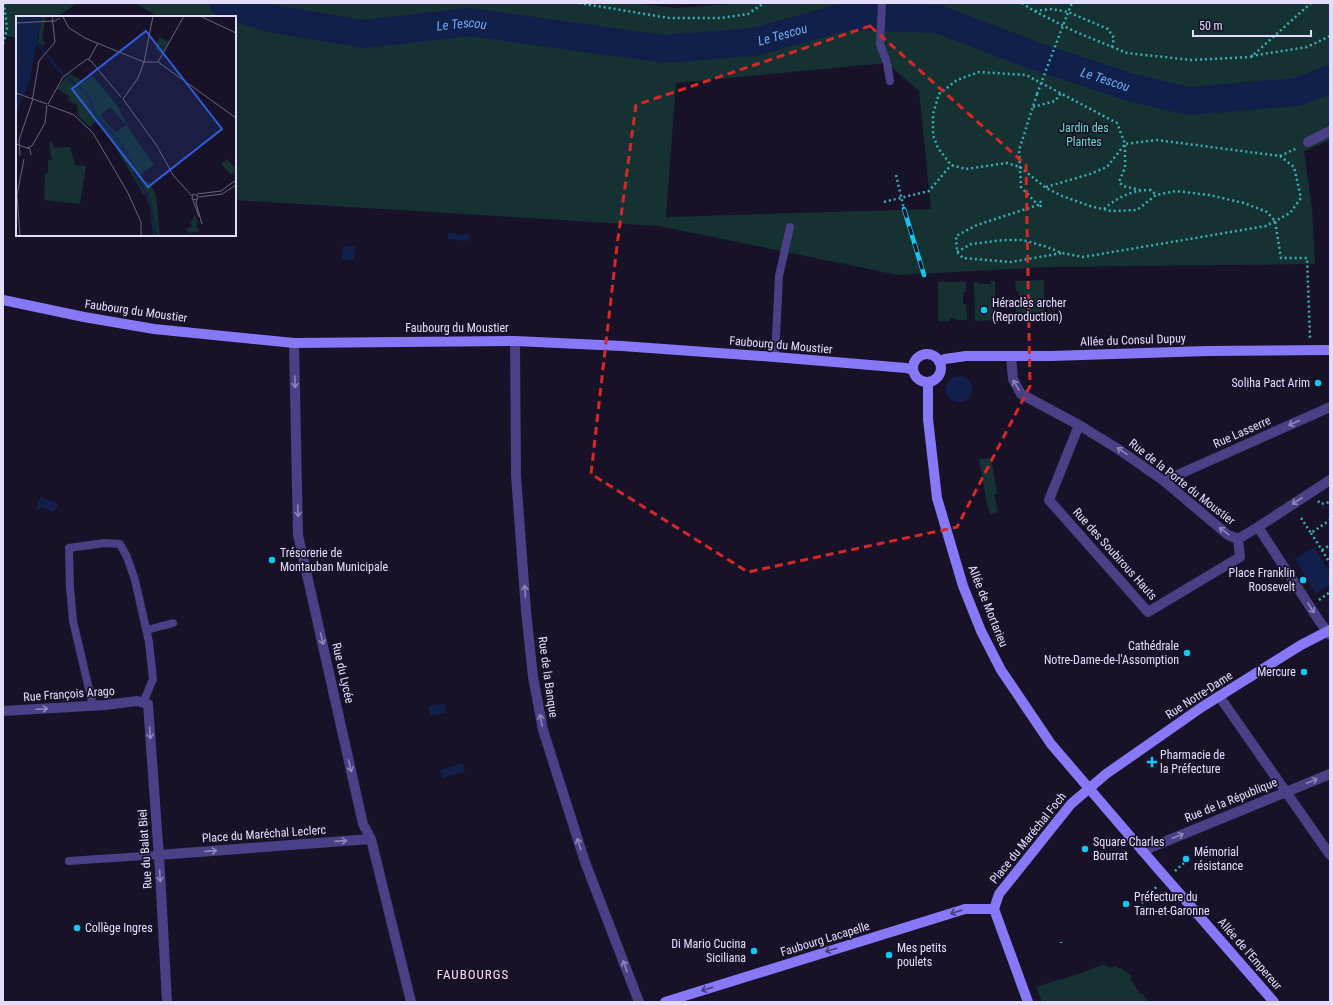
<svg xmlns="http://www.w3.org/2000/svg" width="1333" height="1005" viewBox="0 0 1333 1005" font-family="'Roboto Condensed',sans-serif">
<rect width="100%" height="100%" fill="#181229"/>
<!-- green -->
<path fill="#153132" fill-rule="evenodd" d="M3,3H77L57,17H17V38L3,35Z
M135,3H632L675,8L744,3H1330V140L1304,151L1312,208L1315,264L1050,267L898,275L659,226L235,200V17H158ZM887,63L919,91L931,209L666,217L676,83Z
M1044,280V319L1033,320V317H1027L1026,319L1016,320V304H1019V292L1016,291L1015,281Z
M991,281H995L996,320L975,321L974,282H978V284H991Z
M938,282H966V292H963V304H966L967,320H956V318H950V321H938Z
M991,458L997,494L994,495L998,511L991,514L987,505L979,459Z
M1105,964L1106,966H1108L1109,968L1116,966L1119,969L1121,968L1132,976L1130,978L1140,994L1142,993L1148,1002H1042L1036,987L1081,973Z"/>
<!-- water -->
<path fill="#10204a" d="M448,233L469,235V241L448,239Z
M343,246H355L354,260H342Z
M946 389a13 13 0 1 1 26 0a13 13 0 1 1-26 0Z
M40,497L58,504L54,512L41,507L39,510L36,509Z
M1314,547L1330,573V585L1316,594L1295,559Z
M445,704L446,713L430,715L428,706Z
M462,763L465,772L442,778L440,770Z"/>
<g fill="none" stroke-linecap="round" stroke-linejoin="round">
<!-- river -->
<path stroke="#10204a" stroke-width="28" id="s1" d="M223,3L273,19L364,34L470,22L664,49L754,42L848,16L938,19L1038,57L1130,87L1188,101L1297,92L1330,79"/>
<!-- path -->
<path stroke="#37b1b5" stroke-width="2.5" stroke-dasharray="2 3" stroke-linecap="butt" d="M579,3L669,18H721L748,14L764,3
M1022,3L1034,11L1076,32L1127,53L1192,60L1251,57L1311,3
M1035,11L1051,9L1068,12L1108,29L1114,38L1112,47
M1067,15L1072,3
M3,44L7,29L4,3
M1251,56L1307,47L1330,36
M1037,94L1019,150L1021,187L1038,205L977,225L956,236L957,252L963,258L1011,262L1062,253
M1033,107L1055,101L1061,93
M1125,145V168L1119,182L1123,186L1140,190
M1280,156L1297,148
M896,175L904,209
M1046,187L1090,174L1107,167L1125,144
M1040,201L1042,204L1040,207
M884,202L929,191L951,165
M1104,209C1118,197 1132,190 1151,190L1156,195
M957,252L971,244L1003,240H1023L1047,247L1062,253L1083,257L1266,226L1290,213L1301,198L1294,167L1280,156L1157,140L1125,144L1117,123L1026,75L979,72L957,80L939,94L933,114V135L938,148L951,165L966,169L1007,163L1020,167L1046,188L1062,196L1090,206L1111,211L1137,210L1156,195L1176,191L1209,195L1244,203L1267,212L1275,221L1281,258H1307L1310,338
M1318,501L1321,504L1330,502
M1301,518L1311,533L1330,520
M1311,533L1330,563
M1322,550L1330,545
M1319,600L1330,592
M1175,871L1184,863
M1142,908L1141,904L1150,892L1158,886
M1061,942V943"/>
<!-- lane -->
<path stroke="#494085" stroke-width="8" d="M882,3L880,44L887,63L890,81
M775,357L779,276L790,227
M147,630L173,623
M93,706L73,621L70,587L69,548L104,543L120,544L127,557L135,580L149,642L153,679L143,703
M69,861L158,855"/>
<!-- street -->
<path stroke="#494085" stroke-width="10" d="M1308,142L1330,131
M515,341L516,476L526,611L533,677L543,730L585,862L639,1002
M294,343L298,535L363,824L371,839L411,1002
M1011,356L1013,379L1021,394L1079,425L1118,449L1164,481L1228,535L1238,539L1258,527
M1079,425L1049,500L1148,612L1240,557L1238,539
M1330,480L1258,527L1320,622L1330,635
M1164,481L1330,407
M1219,696L1330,855
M3,711L105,705L137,701L148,704L160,872L167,1002
M1142,851L1330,774
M158,855L371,839"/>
<!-- secondary -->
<path stroke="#8778f8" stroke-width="10" d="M3,300L84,317L154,329L294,343L515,341L622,346L775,357L906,368L913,370
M913 368a14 14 0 1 1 28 0a14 14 0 1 1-28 0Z
M939,362L945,359L966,356H1051L1207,351L1330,350
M928,382V419L937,498L963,586L981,631L1001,670L1051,744L1153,863L1274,1002
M994,909L999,894L1071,804L1106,774L1202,707L1301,645L1330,630
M994,909L1028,1002
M665,1002L965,909H994"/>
<defs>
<path id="rail" d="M904,209L924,275"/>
</defs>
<!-- rail casing -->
<use href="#rail" stroke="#13c7f2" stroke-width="4.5"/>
<!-- rail -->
<use href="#rail" stroke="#181229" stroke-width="3" stroke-dasharray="9" stroke-linecap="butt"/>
<!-- path-bridge -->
<path stroke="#37b1b5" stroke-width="2.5" stroke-dasharray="2 3" stroke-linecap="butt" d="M1037,94L1067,15"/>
</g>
<!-- one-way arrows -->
<defs><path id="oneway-shaft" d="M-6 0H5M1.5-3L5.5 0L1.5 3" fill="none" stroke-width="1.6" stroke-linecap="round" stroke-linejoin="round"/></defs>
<g stroke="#8e86bb">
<use href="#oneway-shaft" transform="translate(295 382) rotate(89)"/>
<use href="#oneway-shaft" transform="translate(1016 385) rotate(-120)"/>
<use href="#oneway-shaft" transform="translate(1294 423) rotate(156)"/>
<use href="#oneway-shaft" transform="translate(1122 451) rotate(-145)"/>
<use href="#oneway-shaft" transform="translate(1297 501) rotate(147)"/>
<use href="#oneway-shaft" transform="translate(298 511) rotate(89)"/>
<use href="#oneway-shaft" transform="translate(1224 531) rotate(-142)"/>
<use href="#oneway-shaft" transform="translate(525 591) rotate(-94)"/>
<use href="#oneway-shaft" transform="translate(1311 608) rotate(57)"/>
<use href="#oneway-shaft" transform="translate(322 639) rotate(77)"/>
<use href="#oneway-shaft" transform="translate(42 709) rotate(-3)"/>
<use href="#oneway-shaft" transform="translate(541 720) rotate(-101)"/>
<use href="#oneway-shaft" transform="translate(150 733) rotate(86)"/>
<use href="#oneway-shaft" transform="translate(350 766) rotate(77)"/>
<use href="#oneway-shaft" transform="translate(1312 781) rotate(-22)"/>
<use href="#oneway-shaft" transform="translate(1178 836) rotate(-22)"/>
<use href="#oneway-shaft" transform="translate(341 841) rotate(-4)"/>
<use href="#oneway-shaft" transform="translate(579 844) rotate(-108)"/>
<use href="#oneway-shaft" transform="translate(211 851) rotate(-4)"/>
<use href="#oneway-shaft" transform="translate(160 876) rotate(87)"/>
<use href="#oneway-shaft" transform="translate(625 966) rotate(-111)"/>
</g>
<g stroke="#443b7c">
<use href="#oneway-shaft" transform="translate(956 912) rotate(163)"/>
<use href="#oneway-shaft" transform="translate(831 950) rotate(163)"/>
<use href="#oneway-shaft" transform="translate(707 989) rotate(163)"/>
</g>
<!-- marked area -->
<path fill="none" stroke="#d62828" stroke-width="3" stroke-dasharray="8 5" stroke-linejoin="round" d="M870,26L1026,165L1030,386L957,527L748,572L591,474L617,246L636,105Z"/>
<!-- markers -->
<g fill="#13c7f2" stroke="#181229" stroke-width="1.5">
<circle cx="984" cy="310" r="4"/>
<circle cx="1318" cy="383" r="4"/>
<circle cx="272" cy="560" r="4"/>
<circle cx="1303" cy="580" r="4"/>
<circle cx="1187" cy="653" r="4"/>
<circle cx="1304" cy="672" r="4"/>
<path d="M1150 756h4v4h4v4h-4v4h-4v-4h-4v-4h4z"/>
<circle cx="1085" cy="849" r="4"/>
<circle cx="1186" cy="859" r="4"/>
<circle cx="1126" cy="904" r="4"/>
<circle cx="77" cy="928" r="4"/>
<circle cx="754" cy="951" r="4"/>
<circle cx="889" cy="955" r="4"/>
</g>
<g text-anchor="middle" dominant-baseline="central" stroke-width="3.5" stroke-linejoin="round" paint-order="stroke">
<!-- park labels -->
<g font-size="12" fill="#6adac9" stroke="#181229">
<text x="1084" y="128">Jardin des<tspan x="1084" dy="14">Plantes</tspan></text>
</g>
<!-- poi labels -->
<g font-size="12" fill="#e3dcfd" stroke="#181229" text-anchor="start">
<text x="992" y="303">Héraclès archer<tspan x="992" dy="14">(Reproduction)</tspan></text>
<text x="1310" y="383" text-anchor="end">Soliha Pact Arim</text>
<text x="280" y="553">Trésorerie de<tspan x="280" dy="14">Montauban Municipale</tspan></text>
<text x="1295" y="573" text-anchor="end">Place Franklin<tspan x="1295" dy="14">Roosevelt</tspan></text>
<text x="1179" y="646" text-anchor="end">Cathédrale<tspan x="1179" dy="14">Notre-Dame-de-l'Assomption</tspan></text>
<text x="1296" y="672" text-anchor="end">Mercure</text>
<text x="1160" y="755">Pharmacie de<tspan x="1160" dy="14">la Préfecture</tspan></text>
<text x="1093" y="842">Square Charles<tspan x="1093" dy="14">Bourrat</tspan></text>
<text x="1194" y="852">Mémorial<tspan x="1194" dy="14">résistance</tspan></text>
<text x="1134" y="897">Préfecture du<tspan x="1134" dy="14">Tarn-et-Garonne</tspan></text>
<text x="85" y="928">Collège Ingres</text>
<text x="746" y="944" text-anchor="end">Di Mario Cucina<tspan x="746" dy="14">Siciliana</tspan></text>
<text x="897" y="948">Mes petits<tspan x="897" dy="14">poulets</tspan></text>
</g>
<!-- street labels -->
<g font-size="12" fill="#e3dcfd" stroke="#181229">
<text transform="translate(136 311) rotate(8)">Faubourg du Moustier</text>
<text x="457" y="328">Faubourg du Moustier</text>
<text transform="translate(1133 340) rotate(-2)">Allée du Consul Dupuy</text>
<text transform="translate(781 345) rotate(5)">Faubourg du Moustier</text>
<text transform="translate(1242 432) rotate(-24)">Rue Lasserre</text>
<text transform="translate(1182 482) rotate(38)">Rue de la Porte du Moustier</text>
<text transform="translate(1115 554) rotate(48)">Rue des Soubirous Hauts</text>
<text transform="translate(988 606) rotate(68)">Allée de Mortarieu</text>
<text transform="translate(343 673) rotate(77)">Rue du Lycée</text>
<text transform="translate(548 677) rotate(82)">Rue de la Banque</text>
<text transform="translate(69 694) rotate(-4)">Rue François Arago</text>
<text transform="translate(1199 695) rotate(-33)">Rue Notre-Dame</text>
<text transform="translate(1231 800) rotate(-22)">Rue de la République</text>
<text transform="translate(264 834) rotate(-4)">Place du Maréchal Leclerc</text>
<text transform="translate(1028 838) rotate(-51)">Place du Maréchal Foch</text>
<text transform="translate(145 849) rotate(-94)">Rue du Balat Biel</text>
<text transform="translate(825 939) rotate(-17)">Faubourg Lacapelle</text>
<text transform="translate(1250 954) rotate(49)">Allée de l'Empereur</text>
</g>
<!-- water labels -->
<g font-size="13" font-style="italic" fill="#70acf7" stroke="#181229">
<text stroke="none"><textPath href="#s1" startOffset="243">Le Tescou</textPath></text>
<text stroke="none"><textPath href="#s1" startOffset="567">Le Tescou</textPath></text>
<text stroke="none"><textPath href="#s1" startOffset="903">Le Tescou</textPath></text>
</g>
<!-- neighbourhood labels -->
<g font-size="13" letter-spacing="1" fill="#fdddef" stroke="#181229">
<text x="473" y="974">FAUBOURGS</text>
</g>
</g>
<!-- overview -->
<g transform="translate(16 16)">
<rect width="220" height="220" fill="#181229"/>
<path d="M26,0H30L26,21L29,28L27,30L22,26ZM143,21L153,26L146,38L139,33ZM53,57L68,66L76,59L101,89L111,110L138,149L125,158V164L134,167L140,180L144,220H137L134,191L130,179L127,178L94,121L81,105L74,111L62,100L61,89L52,84L53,80L41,73ZM94,91L110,109L100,116L86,102V98ZM35,125L38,132L54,131L59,149L70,150L64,188L28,184L29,157H32V144H36L33,126ZM211,143L220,154L215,159L205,148ZM179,199L182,206L180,210L184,215L174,217L170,213L176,211L175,206Z" fill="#153132" fill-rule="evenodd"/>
<path d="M0,0H12L13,3L14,0H26L13,67L0,97Z" fill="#10204a"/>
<path fill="none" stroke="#10204a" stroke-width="2" d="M19,25L46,57L72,78L80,101L98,119L114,142L122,164L134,183L140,220"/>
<path fill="none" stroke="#69637e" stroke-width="1" d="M184,0L220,17M47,1L53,12L71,23L128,46L137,0M0,7L39,5L44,2M73,43L82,27M142,46L220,102M0,77L31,88M107,83L141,130L157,159L176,180M107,83L122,62L128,46H142L168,0M32,88L47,61L71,43L75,45L105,81M32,89L58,99L77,117L112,177L125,206V220M0,128L14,133L15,139M11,132L16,130L29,107L31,89M4,140L3,124L16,86L23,45L39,26L36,0M181,178L205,175L220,164M183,181L206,178L220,169M177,184L183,201M181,184L176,183L177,178L182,180L180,187L186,208M4,220L1,179L8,143"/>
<path fill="#315cdc" fill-opacity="0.15" stroke="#315cdc" stroke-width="2" d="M130,15L206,113L132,171L56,73Z"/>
<rect width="220" height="220" fill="none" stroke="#e3dcfd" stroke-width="2"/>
</g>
<!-- border -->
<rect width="1333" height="1005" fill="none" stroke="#e3dcfd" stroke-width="8"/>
<!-- scale -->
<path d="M1193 30v6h118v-6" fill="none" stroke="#e3dcfd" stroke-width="2"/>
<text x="1199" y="30" font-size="12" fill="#e3dcfd" stroke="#181229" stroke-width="3" paint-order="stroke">50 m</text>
</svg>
